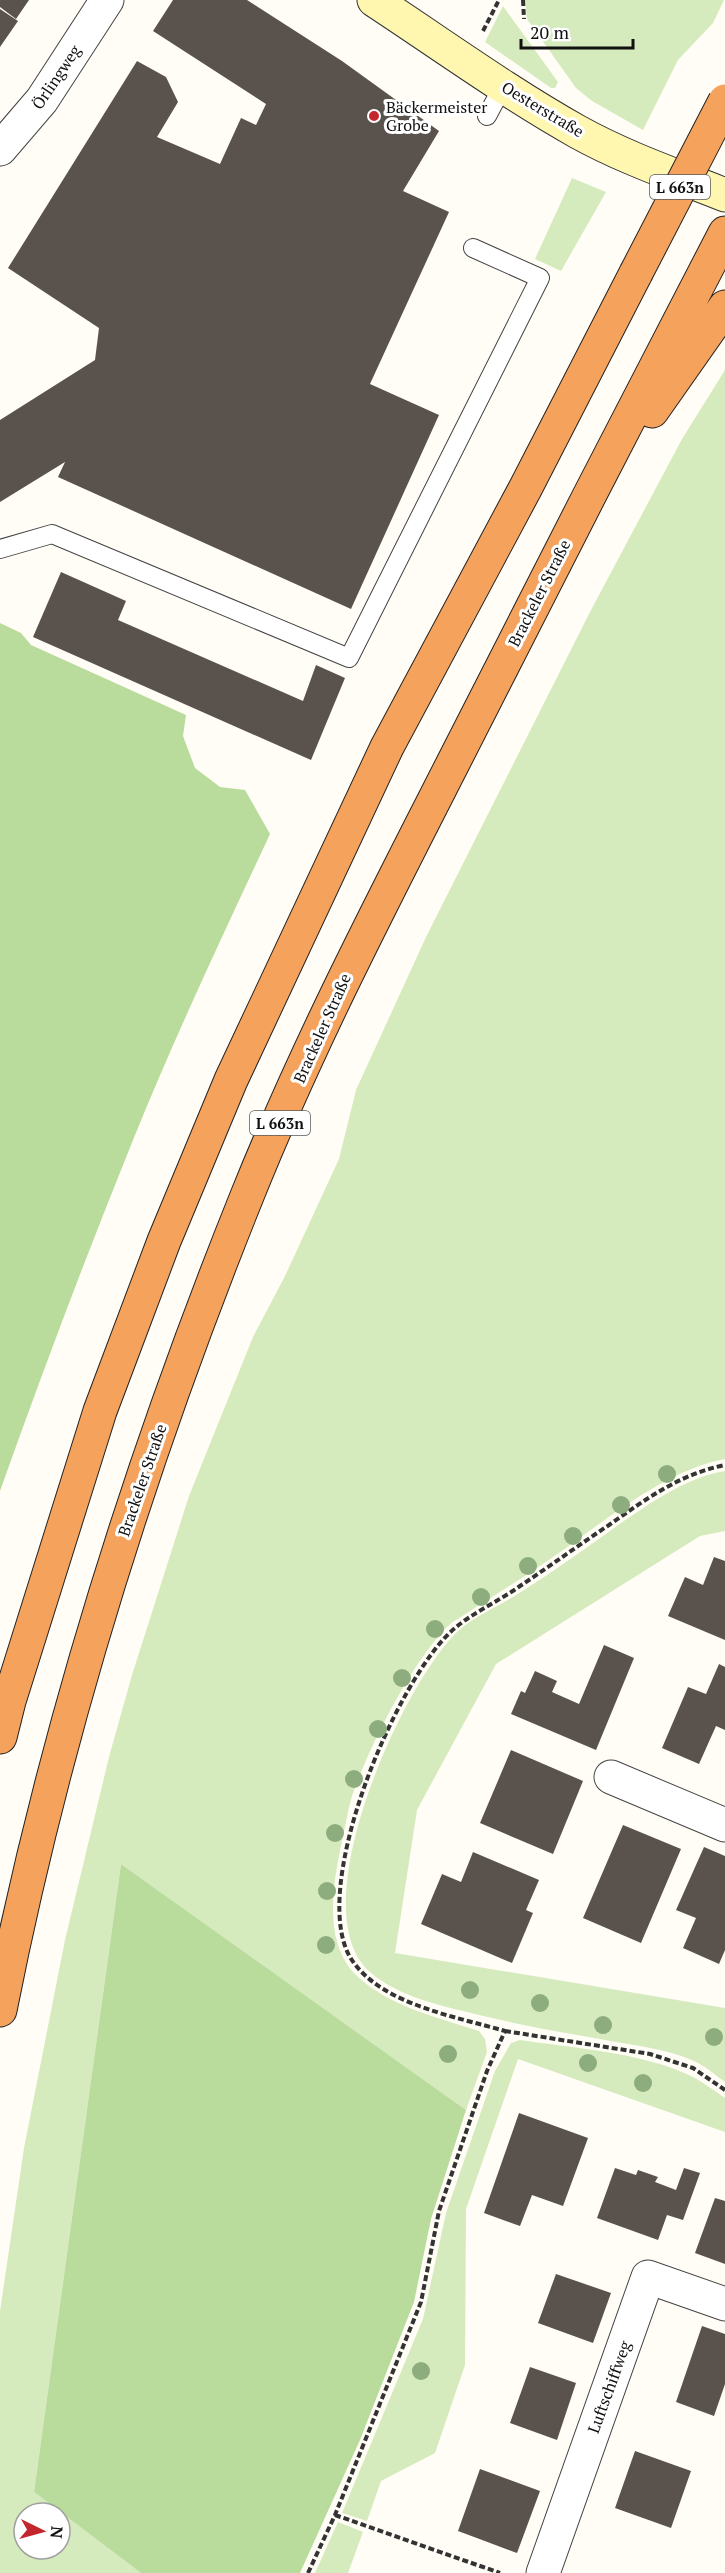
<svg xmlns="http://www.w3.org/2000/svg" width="725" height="2573" viewBox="0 0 725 2573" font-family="'PT Serif',serif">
<rect width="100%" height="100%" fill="#fffdf5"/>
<!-- green -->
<path fill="#d5ebbd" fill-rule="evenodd" d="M525,0H724L713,23L678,60L643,130L592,101L576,88L527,19Z
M503,6L558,82L555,88H551L485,42Z
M572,178L606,192L561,271L535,259Z
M725,370V1459C657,1472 593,1532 534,1570C514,1583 494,1596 473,1609C465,1615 454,1620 447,1627C410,1665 370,1745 352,1796C348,1809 346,1823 343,1836C334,1879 321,1940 356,1975C389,2007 437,2017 479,2031L485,2039L487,2052L466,2110L121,1864L34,2492L141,2573H0V2311L24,2148L65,1940L109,1757L132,1675L189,1496L253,1337L285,1276L339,1159L356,1090L426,937L590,612L682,439ZM24,2513H60V2549H24Z
M725,1471V1531L700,1536L496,1664L417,1810L395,1953L725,2008V2082C715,2075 705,2066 694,2061C665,2048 631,2045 600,2039C552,2031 505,2022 459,2010C429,2003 395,1993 371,1973C298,1912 402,1686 456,1633C473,1616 504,1604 524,1590C557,1569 589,1546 621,1523C654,1501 685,1478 725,1471Z
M520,2040C573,2048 646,2053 693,2077C704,2083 715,2091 725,2098V2132L518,2059L466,2209L465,2365L435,2453L381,2481L367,2521L342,2513L423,2319L446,2213L495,2071L511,2043Z
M338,2522L363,2532L348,2573H315Z"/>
<!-- forest -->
<path fill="#b9dc9c" d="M0,623L21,633L31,645L186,715L183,736L195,768L220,787L245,790L270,834C223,935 175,1036 133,1140C86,1256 42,1373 0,1491Z
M121,1864L466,2110L431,2219L414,2302L360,2440L300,2573H141L34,2492Z"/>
<!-- building -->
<path fill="#5a524d" d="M0,0H29L16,19L0,7Z
M173,0H247L342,61L439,131L403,191L449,212L370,384L439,415L351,609L58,477L65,462L0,502V420L95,360L99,328L8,268L137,61L166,77L178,102L157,137L220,164L241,118L256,125L266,104L153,31Z
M0,9L18,21L0,47Z
M61,572L126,601L118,620L303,701L316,665L345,678L311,760L33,637Z
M714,1557L725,1561V1640L668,1616L685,1577L703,1585Z
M604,1645L634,1658L596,1750L511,1714L521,1691L525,1693L535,1671L557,1681L552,1692L579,1704Z
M719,1664L725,1667V1730L716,1726L699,1764L662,1748L688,1687L706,1694Z
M511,1750L583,1781L553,1854L480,1823Z
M623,1825L681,1849L641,1943L583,1918Z
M704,1847L725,1856V1950L719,1964L683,1948L696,1918L676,1910Z
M473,1852L539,1880L526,1910L533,1913L512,1963L421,1924L442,1874L461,1882Z
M519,2113L588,2138L563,2206L532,2195L520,2226L484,2213Z
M615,2168L636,2175L638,2170L658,2177L655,2182L676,2190L684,2168L700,2173L683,2220L667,2215L658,2240L597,2218Z
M715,2198L725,2201V2264L695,2253Z
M556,2274L611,2293L593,2343L538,2323Z
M702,2326L725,2334V2384L714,2416L676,2402Z
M530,2367L576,2383L557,2440L510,2423Z
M635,2451L691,2471L671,2528L615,2508Z
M480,2469L540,2491L517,2553L458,2531Z"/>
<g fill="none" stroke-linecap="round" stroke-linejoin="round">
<defs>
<path id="lane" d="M487,116L503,86
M0,549L52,534L349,658L540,278L473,248"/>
<path id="street" d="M0,149L42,100L107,0
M611,1777L725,1825
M543,2573L648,2277L725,2304"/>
<path id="secondary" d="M374,0C441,44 507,92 578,132C625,158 675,175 725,195"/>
<path id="highway" d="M652,411L725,307
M0,1737L9,1701L100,1411L164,1241L231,1080L387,747L526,487L636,273
M0,2010C55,1732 141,1459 247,1196C306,1049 379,908 451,767C541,589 633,410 725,233"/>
</defs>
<!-- lane casing -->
<use href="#lane" stroke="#444" stroke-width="20"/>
<!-- street casing -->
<use href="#street" stroke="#444" stroke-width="35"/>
<!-- secondary casing -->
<use href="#secondary" stroke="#333" stroke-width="35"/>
<!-- highway casing -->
<use href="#highway" stroke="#222" stroke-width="35"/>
<!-- path -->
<path stroke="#333" stroke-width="4" stroke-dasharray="6 3" stroke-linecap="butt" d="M523,0L524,19
M483,31L499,0
M505,2031L650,2054L693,2068L725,2090
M335,2515L500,2573
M308,2573L335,2515L421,2302L439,2211L487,2071L505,2031C457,2017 385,2005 354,1963C303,1897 397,1676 455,1628C474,1612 499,1601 520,1586C550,1566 579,1545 609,1525C646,1499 680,1474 725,1465"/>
<!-- lane -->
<use href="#lane" stroke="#fff" stroke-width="18"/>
<!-- street -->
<use href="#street" stroke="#fff" stroke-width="33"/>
<!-- secondary -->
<use href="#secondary" stroke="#fff6b0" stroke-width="33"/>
<!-- highway -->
<use href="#highway" stroke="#f5a25d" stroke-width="33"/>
<defs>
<path id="highway-bridge" d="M636,273L725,101"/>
</defs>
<!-- highway-bridge casing -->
<use href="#highway-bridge" stroke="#222" stroke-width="35" stroke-linecap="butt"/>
<!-- highway-bridge -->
<use href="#highway-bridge" stroke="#f5a25d" stroke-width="33"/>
</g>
<!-- trees -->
<g fill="#8dad7f">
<circle cx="667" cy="1474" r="9"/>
<circle cx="621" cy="1505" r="9"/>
<circle cx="573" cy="1536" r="9"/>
<circle cx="528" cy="1566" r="9"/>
<circle cx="481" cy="1597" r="9"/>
<circle cx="435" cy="1629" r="9"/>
<circle cx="402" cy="1678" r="9"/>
<circle cx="378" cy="1729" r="9"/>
<circle cx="354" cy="1779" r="9"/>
<circle cx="335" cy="1833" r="9"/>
<circle cx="327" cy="1891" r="9"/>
<circle cx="326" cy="1945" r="9"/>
<circle cx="470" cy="1990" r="9"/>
<circle cx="540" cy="2003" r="9"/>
<circle cx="603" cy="2025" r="9"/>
<circle cx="714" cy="2037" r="9"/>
<circle cx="448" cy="2054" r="9"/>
<circle cx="588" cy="2063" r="9"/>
<circle cx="643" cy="2083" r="9"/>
<circle cx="421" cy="2371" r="9"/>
</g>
<!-- markers -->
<circle fill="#c4262e" stroke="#fff" stroke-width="2" cx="374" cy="116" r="6"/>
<g text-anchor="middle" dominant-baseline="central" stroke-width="6" stroke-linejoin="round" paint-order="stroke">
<!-- shield labels -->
<g fill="#fff" stroke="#585858" stroke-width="1.5">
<rect x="650" y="175" width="60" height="24" rx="4.5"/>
<rect x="250" y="1111" width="60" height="24" rx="4.5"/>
</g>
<g font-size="15" font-weight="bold" fill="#111">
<text x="680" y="187">L 663n</text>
<text x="280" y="1123">L 663n</text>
</g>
<!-- street labels -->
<g font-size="16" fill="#111" stroke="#fff">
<text transform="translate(56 77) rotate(-56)">Örlingweg</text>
<text transform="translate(543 109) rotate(31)">Oesterstraße</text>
<text transform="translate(539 593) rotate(-63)">Brackeler Straße</text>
<text transform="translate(322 1028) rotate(-66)">Brackeler Straße</text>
<text transform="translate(142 1480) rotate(-71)">Brackeler Straße</text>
<text transform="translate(609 2387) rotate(-70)">Luftschiffweg</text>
</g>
<!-- poi labels -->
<g font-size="16" fill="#111" stroke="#fff" text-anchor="start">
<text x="386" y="107">Bäckermeister<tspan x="386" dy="18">Grobe</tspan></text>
</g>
</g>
<!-- north arrow -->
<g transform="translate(42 2531) rotate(95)"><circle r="28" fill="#ffffff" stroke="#a0a0a0" stroke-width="1.5"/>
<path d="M0-4.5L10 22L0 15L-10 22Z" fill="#c4262e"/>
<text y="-9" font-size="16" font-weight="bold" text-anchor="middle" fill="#111111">N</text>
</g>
<!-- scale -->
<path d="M521 39v9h112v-9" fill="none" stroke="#111111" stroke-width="3"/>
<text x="530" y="39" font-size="18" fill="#111111" stroke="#ffffff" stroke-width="4.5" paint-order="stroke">20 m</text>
</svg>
